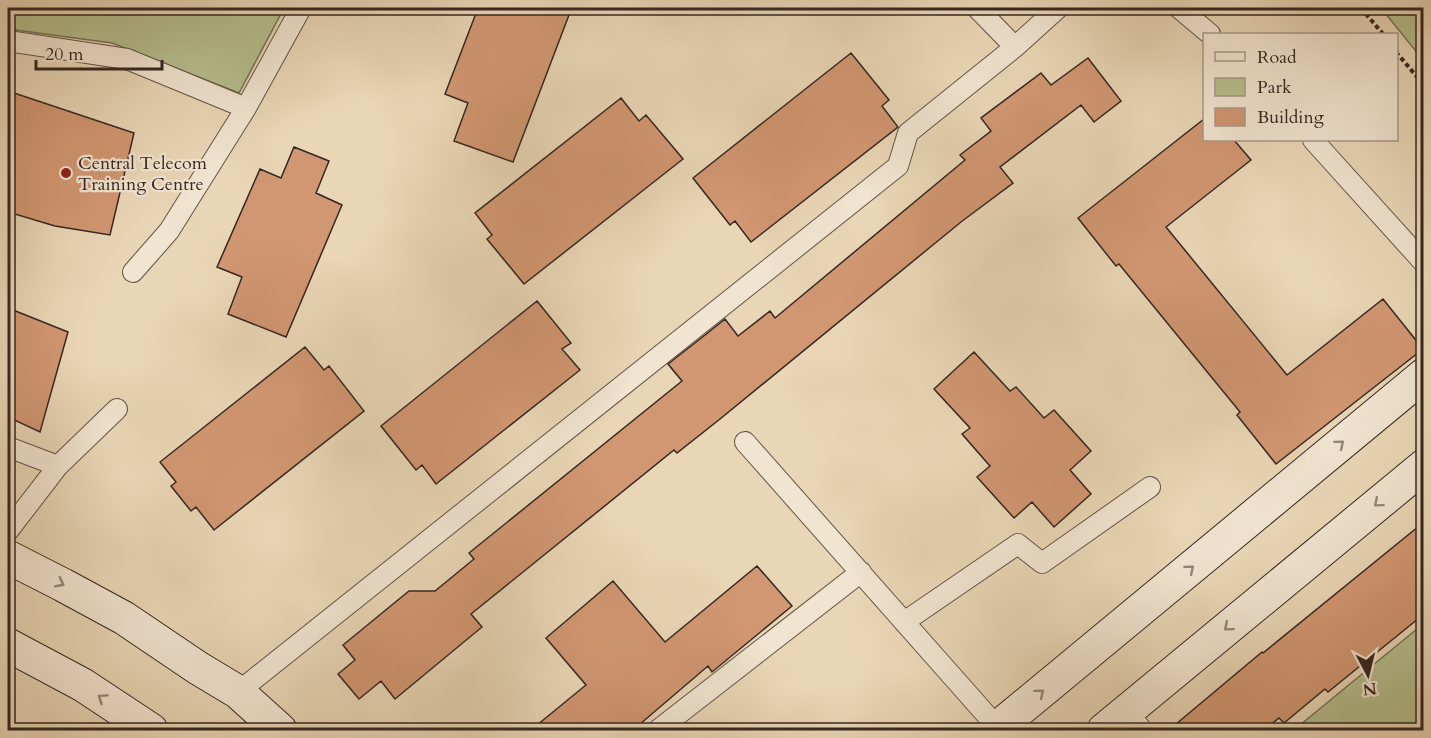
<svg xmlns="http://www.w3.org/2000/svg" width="1431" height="738" viewBox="0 0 1431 738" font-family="Cardo,serif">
<rect width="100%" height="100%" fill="#e9d6b6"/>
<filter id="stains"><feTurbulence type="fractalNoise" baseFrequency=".00333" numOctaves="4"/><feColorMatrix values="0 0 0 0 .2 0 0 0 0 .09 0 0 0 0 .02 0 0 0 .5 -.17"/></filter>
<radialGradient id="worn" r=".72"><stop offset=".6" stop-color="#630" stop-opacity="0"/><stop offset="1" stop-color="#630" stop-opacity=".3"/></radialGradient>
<!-- green -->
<path fill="#b6be8e" stroke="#767258" stroke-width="1.5" d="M8,8H284L239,93L112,43L8,29Z
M1381,8H1423V60Z
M1423,624V730H1294Z"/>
<!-- building -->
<path fill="#d19772" stroke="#352721" stroke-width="1.5" d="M478,8H550L569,15L513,162L454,141L468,103L445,94Z
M851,53L889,100L882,106L898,127L751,242L735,221L730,225L693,178Z
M1088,58L1121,101L1094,122L1081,105L1000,167L1013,183L961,222L720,419L677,453L674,450L471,614L482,627L395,699L381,681L359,699L338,674L355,660L343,645L409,591H435L474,559L469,553L682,381L668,364L700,339L725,319L738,336L770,311L775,318L965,160L960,155L991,131L981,118L1041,73L1051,85Z
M8,91L134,133L110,235L55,226L8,212Z
M621,98L639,121L646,115L683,159L524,284L487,239L492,235L475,213Z
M1204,119V140H1234L1251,160L1166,227L1287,375L1383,299L1423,349L1276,464L1237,415L1240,412L1119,264L1116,266L1078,218Z
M294,147L329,161L316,193L342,205L286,337L228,314L242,277L217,267L260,169L281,178Z
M537,301L571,343L562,349L580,370L436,484L422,465L416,470L381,426Z
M8,308L68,332L40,432L8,417Z
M305,347L324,370L329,366L364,411L214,530L196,507L191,511L171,486L176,482L160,462Z
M974,352L1010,391L1016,387L1044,418L1054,410L1091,451L1070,470L1091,494L1054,527L1032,502L1014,518L977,477L990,466L962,434L970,428L934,389Z
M1424,522V614L1328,692L1325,689L1284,723L1279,718L1264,730H1169L1262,652L1263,653Z
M757,566L792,606L712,672L708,666L633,730H531L586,685L546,638L613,581L665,642Z"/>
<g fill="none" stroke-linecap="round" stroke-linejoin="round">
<defs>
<path id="lane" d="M1179,8L1210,34
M8,41L127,59L246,108
M1015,47L1058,8
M1313,140L1424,263
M133,272L169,231L246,108L301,8
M745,442L998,728
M8,447L58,466
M8,531L58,466L117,409
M904,622L1018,544L1042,563L1150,487
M238,692L898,166L908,133L1015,47L977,8
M1127,711L1142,730
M658,730L861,572"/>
<path id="secondary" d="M8,557L63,585L124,618L198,668L238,692L280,730
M8,645L83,685L151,730
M995,730L1424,375
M1104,730L1424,466"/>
</defs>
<!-- lane casing -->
<use href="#lane" stroke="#625346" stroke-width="22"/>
<!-- secondary casing -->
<use href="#secondary" stroke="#352721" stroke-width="35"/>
<!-- path -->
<path stroke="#352721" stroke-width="4" stroke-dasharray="4.5 3" stroke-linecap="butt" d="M1361,8L1383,34
M1396,52L1424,85"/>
<!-- lane -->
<use href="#lane" stroke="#f1e4d0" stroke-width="20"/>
<!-- secondary -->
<use href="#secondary" stroke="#f1e4d0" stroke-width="33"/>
</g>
<!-- one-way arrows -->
<defs><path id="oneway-chevron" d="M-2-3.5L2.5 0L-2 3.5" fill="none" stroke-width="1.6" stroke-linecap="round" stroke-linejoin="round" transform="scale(1.5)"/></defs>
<g stroke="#938678">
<use href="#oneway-chevron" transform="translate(1340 444) rotate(-40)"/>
<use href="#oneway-chevron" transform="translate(1378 503) rotate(140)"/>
<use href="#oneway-chevron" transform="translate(1190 569) rotate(-40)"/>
<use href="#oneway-chevron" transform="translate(60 583) rotate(27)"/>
<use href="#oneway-chevron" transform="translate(1228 627) rotate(140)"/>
<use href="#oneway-chevron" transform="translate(1040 693) rotate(-40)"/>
<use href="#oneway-chevron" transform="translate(102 698) rotate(-146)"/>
</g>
<!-- markers -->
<circle fill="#8f2418" stroke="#f1e4d0" stroke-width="2" cx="66" cy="173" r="6"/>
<g text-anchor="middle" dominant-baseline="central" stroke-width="4.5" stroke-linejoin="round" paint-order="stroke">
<!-- poi labels -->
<g font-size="18" fill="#352721" stroke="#f1e4d0" text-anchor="start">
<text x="78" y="163">Central Telecom<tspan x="78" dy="21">Training Centre</tspan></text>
</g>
</g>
<!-- margin -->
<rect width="1431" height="738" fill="none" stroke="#e9d6b6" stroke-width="30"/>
<rect x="9" y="9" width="1413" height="720" fill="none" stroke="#352721" stroke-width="3"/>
<rect x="15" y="15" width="1401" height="708" fill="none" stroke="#352721" stroke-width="1.5"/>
<!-- legend -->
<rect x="1203" y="33" width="195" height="108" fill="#f1e4d0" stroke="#a6988a" stroke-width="1.5"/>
<rect x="1215" y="52" width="30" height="9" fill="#f1e4d0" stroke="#a6988a" stroke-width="1.5"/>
<text x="1257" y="63" font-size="18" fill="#352721">Road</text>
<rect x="1215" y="78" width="30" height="18" fill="#b6be8e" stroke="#a6988a" stroke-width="1.5"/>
<text x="1257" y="93" font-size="18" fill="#352721">Park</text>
<rect x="1215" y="108" width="30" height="18" fill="#d19772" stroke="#a6988a" stroke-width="1.5"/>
<text x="1257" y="123" font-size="18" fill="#352721">Building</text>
<!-- north arrow -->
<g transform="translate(1368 675) rotate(173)" stroke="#f1e4d0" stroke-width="4.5" paint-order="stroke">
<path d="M0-4.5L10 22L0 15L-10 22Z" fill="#352721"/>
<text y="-9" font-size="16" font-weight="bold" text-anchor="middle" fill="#352721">N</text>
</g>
<!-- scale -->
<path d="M36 60v9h126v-9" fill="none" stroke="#352721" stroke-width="3"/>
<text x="45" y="60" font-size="18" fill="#352721" stroke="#f1e4d0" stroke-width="4.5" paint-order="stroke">20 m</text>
<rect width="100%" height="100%" filter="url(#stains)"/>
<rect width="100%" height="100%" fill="url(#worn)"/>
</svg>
